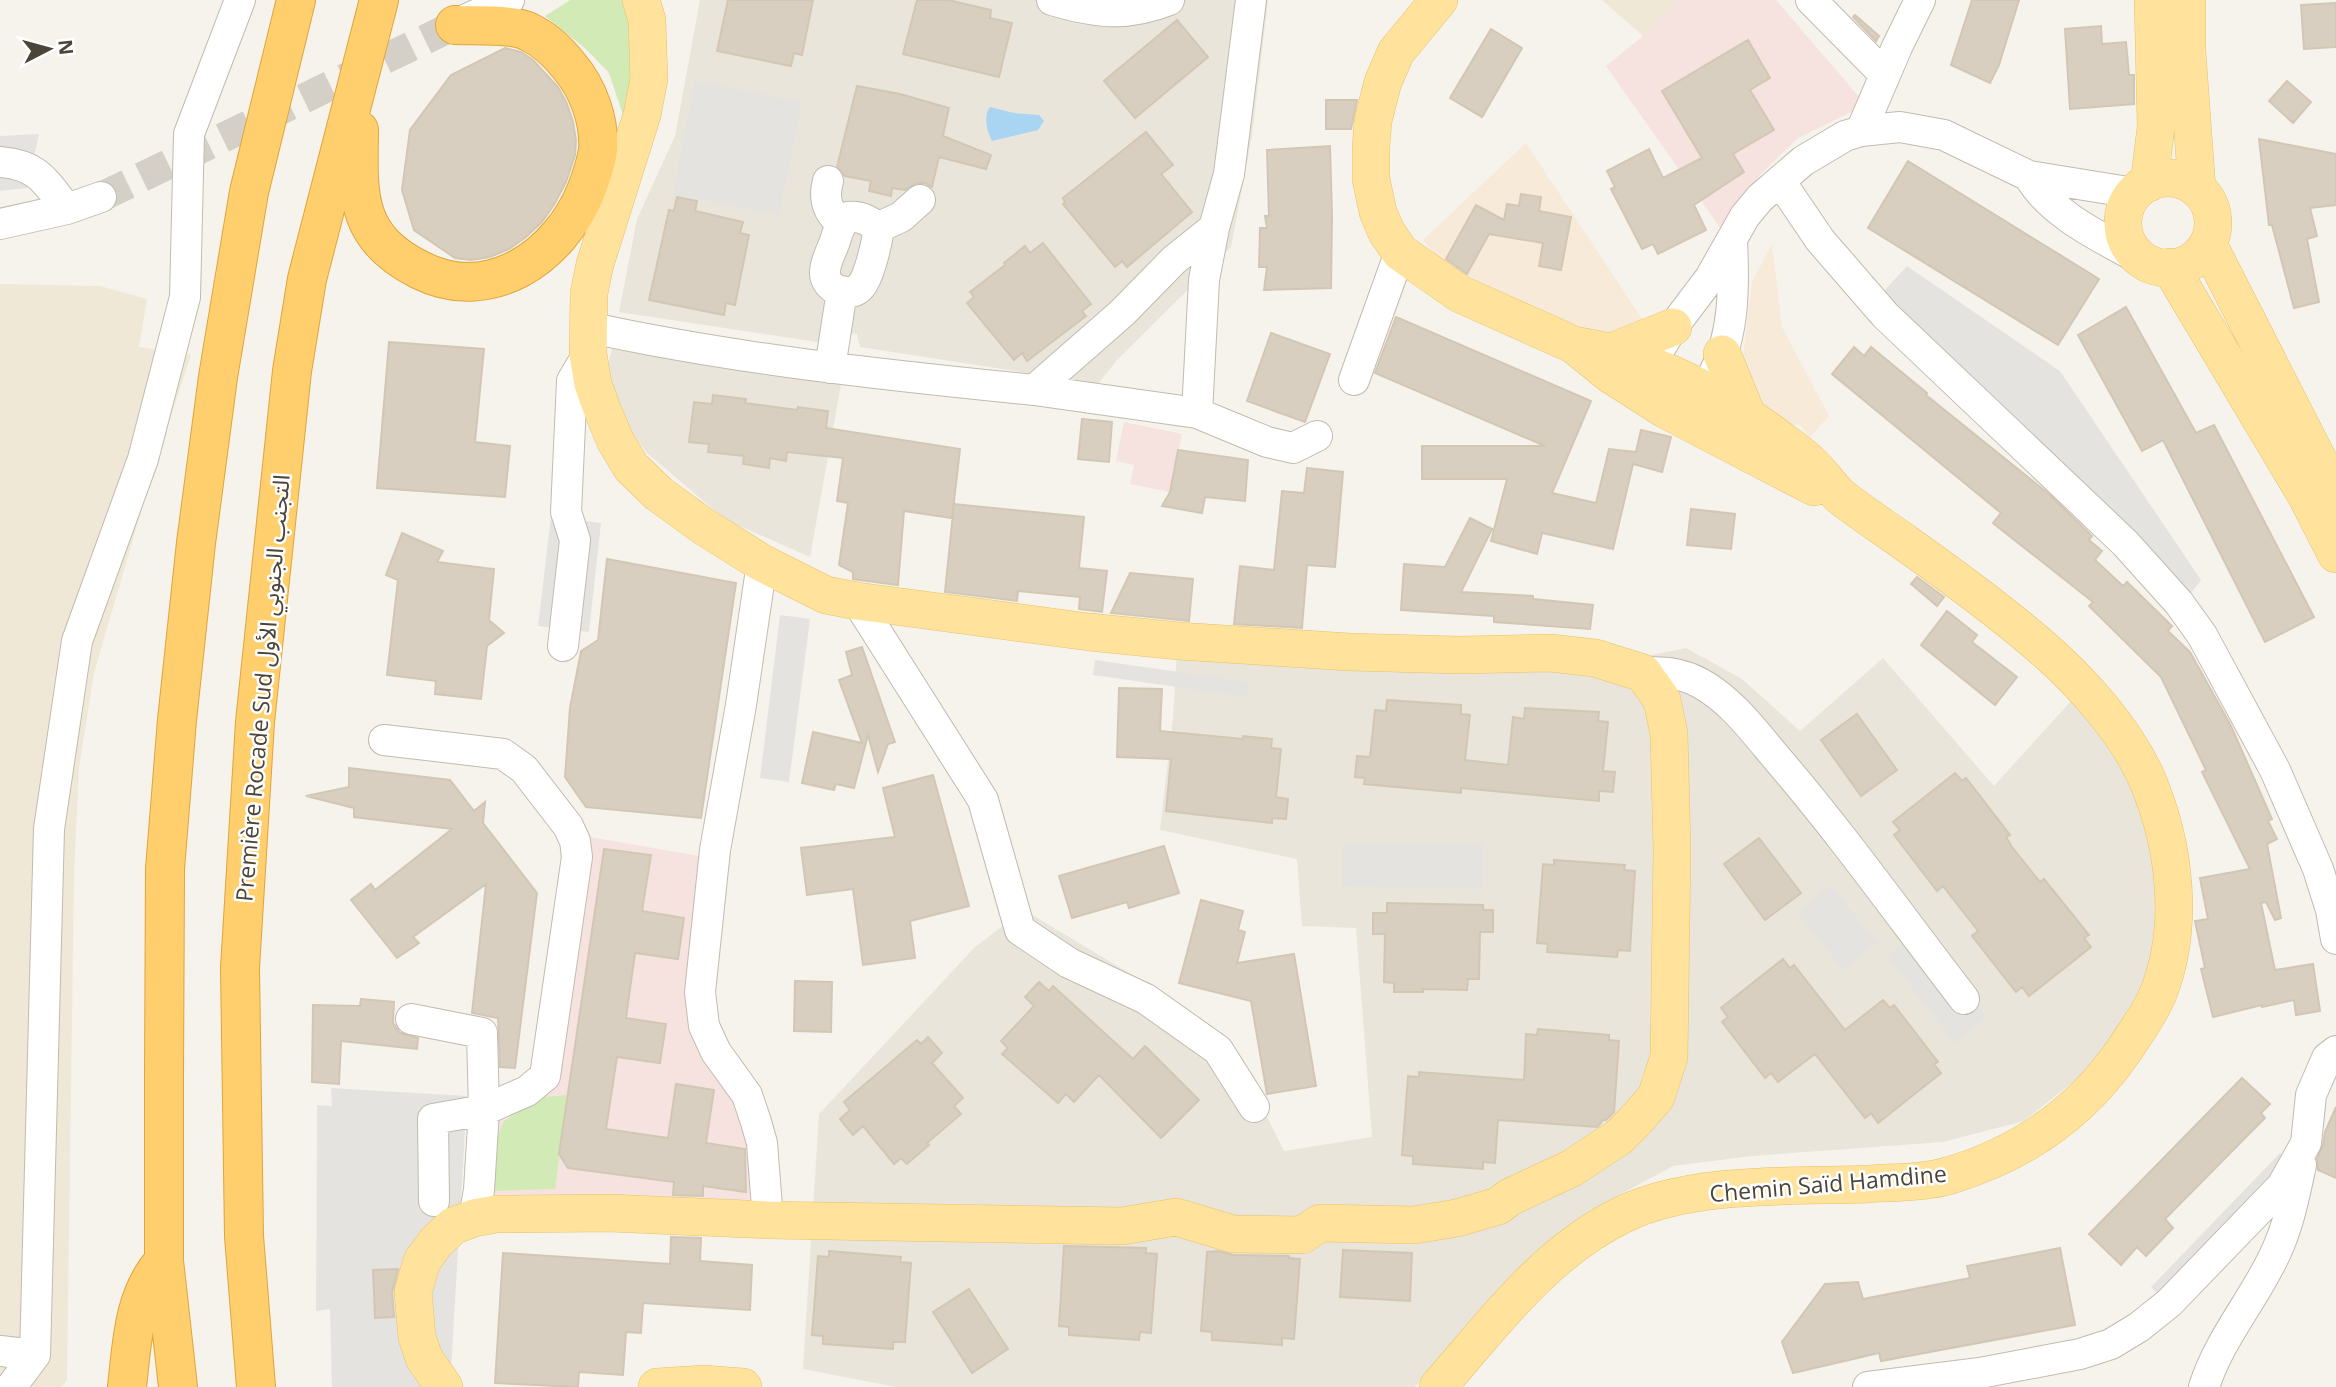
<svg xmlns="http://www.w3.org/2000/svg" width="2336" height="1387" viewBox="0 0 2336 1387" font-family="'Open Sans','Noto Sans Arabic',sans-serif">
<rect width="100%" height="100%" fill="#f6f3ec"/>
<!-- residential -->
<path fill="#eae5da" d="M700,0H1268L1252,136L1231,247L1117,360L1098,384L860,347L857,334L826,329L817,342L619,312L637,219L675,136Z
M612,349L730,368L842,379L810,557L726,520L647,453L622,419L610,386L608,364Z
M1686,648L1742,679L1800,731L1883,658L1994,786L2071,701L2120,757L2150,832L2160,902L2147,981L2093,1066L2024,1121L1943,1142L1752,1156L1673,1166L1608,1201L1525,1266L1415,1387H896L803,1369L819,1114L975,947L1024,910L1139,979L1238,1058L1284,1151L1372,1137L1356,928L1302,926L1297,859L1160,830L1173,717L1177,653L1582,669Z"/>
<!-- commercial -->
<path fill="#f7ead8" d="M1526,143L1646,325L1590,335L1459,281L1423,240Z
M1772,244L1782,327L1829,416L1810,437L1798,423L1790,433L1777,426L1753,392L1743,356L1752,282Z"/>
<!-- education -->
<path fill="#efe8d6" d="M1602,0H1679L1643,36Z
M0,284L100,286L147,299L139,347L191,355L153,471L94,673L79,768L74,873L67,1380L61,1387H0Z"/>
<!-- medical -->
<path fill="#f6e3e0" d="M1679,0H1776L1866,105L1798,138L1759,176L1721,229L1606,66L1643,36Z
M1124,422L1182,434L1170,492L1130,484L1134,465L1116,461Z
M590,837L705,857L691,981L748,1126L753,1209L491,1205L494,1121L548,1085Z"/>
<!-- green -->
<path fill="#d2eab5" d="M570,0H624L635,36L627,127L609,73L586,49L545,16Z
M568,1095L555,1189L494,1191L497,1137L504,1121L544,1097Z"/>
<!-- parking -->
<path fill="#e5e3e0" d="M695,81L802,102L779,215L673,194Z
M39,134L27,188L0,191V136Z
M1907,266L2060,371L2201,580L2191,593L1881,294Z
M551,517L601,523L589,632L538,626Z
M780,615L810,619L789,782L760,778Z
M1095,660L1249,682L1247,697L1093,675Z
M1343,843L1483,845L1482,889L1342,886Z
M1831,885L1877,943L1843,970L1797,912Z
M1919,930L1987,1017L1955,1043L1887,956Z
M331,1088L467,1096L450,1387H332L330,1309L316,1311L317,1105L332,1106Z
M2280,1153L2292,1165L2163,1299L2151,1287Z"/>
<!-- water -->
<path fill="#a9d4f2" d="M990,107L1014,113L1039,115L1044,121L1038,130L992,141C987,131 983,116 990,107Z"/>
<!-- building -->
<path fill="#d8cfc1" stroke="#d3c7b4" stroke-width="2" d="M728,0H813L802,55L794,53L791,66L717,51Z
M917,0H948L991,10L990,18L1012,23L999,77L903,54Z
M1972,0H2019L1999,65L1990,83L1951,65Z
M2336,3V47L2304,49L2301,5Z
M1855,15L1879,36L1876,41L1853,17Z
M1177,20L1208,57L1135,118L1104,81Z
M2101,26L2102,44L2126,42L2129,75H2134V104L2070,109L2065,29Z
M1491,29L1522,48L1482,117L1450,98Z
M1748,40L1770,78L1750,90L1774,130L1733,154L1744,172L1694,205L1706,230L1658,254L1653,244L1642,249L1611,189L1615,187L1607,171L1649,149L1663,178L1702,158L1662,91Z
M505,48L521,52L533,60L558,87L567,104L573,122L576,140L575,155L566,182L555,203L542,222L526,237L509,249L490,257L471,260L455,258L414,230L402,190L410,130L451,75Z
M2287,81L2311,102L2293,123L2269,101Z
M857,86L900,94L949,108L943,136L991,155L986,169L939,157L932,187L925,183H917L905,190L892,188L891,196L869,191L871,181L845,176L837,167Z
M1326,100H1357L1351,129H1326Z
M1146,132L1173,165L1161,174L1192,212L1127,267L1122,261L1115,267L1063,204L1065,202L1063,198Z
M2259,139L2336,154V205L2310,208L2317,236L2307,239L2319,302L2294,308L2272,225H2269Z
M1330,146L1332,215L1331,288L1264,290L1267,267H1259L1260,228H1267L1265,216H1269L1267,150Z
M1908,161L2099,279L2058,345L1868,228Z
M1521,194L1541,197L1539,211L1571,217L1561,270L1539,266L1543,243L1489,234L1467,274L1446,259L1476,205L1504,220L1507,204L1519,206Z
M677,197L697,201L695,211L743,222L740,233L749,235L735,305L726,303L724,315L649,300L669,210L674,211Z
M1043,243L1091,304L1082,311L1086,316L1027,361L1022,353L1014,360L967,303L974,297L970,292L1005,265L1004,263L1025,246L1030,253Z
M2126,307L2196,433L2214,425L2314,617L2265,642L2163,440L2142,451L2078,335Z
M1396,317L1591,401L1552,493L1596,503L1609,449L1636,452L1641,430L1671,437L1662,472L1633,464L1613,549L1542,533L1537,554L1491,541L1507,479H1422V446H1545L1375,373Z
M1271,333L1330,354L1305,422L1247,401Z
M389,342L484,349L475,442L510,446L505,497L377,488Z
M1854,347L1864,356L1871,347L1927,393L1926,395L2050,495L2092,536L2089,540L2102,551L2095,560L2123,586L2127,582L2172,626L2168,631L2190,652L2231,726L2272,819L2268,821L2277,839L2267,844L2281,918L2275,920L2266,902L2261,903L2275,970L2313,964L2320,1011L2296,1015L2294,1000L2262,1007V1005L2213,1017L2201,969L2205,968L2195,921L2208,919L2200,878L2250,869L2202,772L2206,770L2161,677L2089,606L2093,602L1993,523L2001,513L1832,374Z
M713,395L746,399L745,403L797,410L798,407L828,411L826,428L960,449L952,518L904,511L898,585L853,579V572L839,565L848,503L837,501L843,458L787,452L786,461L770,458L769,468L743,464L744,456L708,452L709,444L689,442L694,402L712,404Z
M1082,419L1112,422L1109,462L1078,459Z
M1178,450L1248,460L1245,501L1205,497L1202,513L1162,506L1170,492Z
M1307,468L1343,472L1335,567L1307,565L1302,628L1234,624L1240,566L1274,570L1282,491L1304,493Z
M954,504L1084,517L1079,568L1107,571L1102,612L1079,609L1080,597L1018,591L1017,601L945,592Z
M1691,509L1735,514L1731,549L1687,545Z
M1470,518L1492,529L1461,592L1533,596V599L1593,605L1590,629L1494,622V616L1401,610L1404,564L1445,567Z
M402,533L443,551L437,562L494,569L489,620L504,633L487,646L481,699L435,694L436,681L387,675L398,580L386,575Z
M607,559L736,583L701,818L586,807L565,777L570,708L581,651L598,640Z
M1130,573L1193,579L1189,621L1111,613Z
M1917,577L1944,597L1937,606L1911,584Z
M1947,611L1977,635L1972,642L2017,677L1995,705L1921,645Z
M862,647L895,742L888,744L878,772L868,735L854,788L836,784L834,790L802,783L813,732L862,743L839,680L852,675L846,652Z
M1119,688L1162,689L1160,731L1243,739V736L1272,739L1271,748L1281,749L1276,797L1288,799L1286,819L1272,818V823L1166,811L1171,759L1117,757Z
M1387,700L1461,705V714L1470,715L1465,760L1508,765L1513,717L1524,719L1525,708L1599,712L1598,721L1608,722L1603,771L1615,772L1613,792L1599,791V801L1461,788V793L1364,784L1365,778L1355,777L1357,756L1370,757L1375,710L1386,711Z
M1857,714L1897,770L1861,796L1821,740Z
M349,768L450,780L474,811L485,802L483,823L537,893L515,1068L500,1067L498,1018L472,1013L486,884L413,937L419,943L397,958L351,900L371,884L375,890L452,829L354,817V808L306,796L349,787Z
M1955,773L1962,781L1966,778L2010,835L2006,837L2012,847L2040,882L2044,879L2089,935L2084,938L2091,947L2029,996L2022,987L2016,992L1972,936L1978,931L1943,886L1937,891L1894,835L1900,830L1893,822Z
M933,775L969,906L910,921L915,958L863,965L853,889L807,895L801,848L895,837L883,788Z
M1759,838L1801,893L1765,920L1724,864Z
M1164,846L1179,893L1129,908L1127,902L1072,918L1059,876Z
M604,849L651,855L642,911L684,918L678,959L635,953L626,1018L666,1024L660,1063L617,1057L606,1129L668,1138L676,1084L714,1090L706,1143L745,1149L746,1192L703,1186V1196L673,1195L674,1182L568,1168L559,1154Z
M1554,860L1625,865L1624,870L1635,871L1630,951L1618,950L1617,957L1547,952L1548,944L1537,943L1543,864L1554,865Z
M1201,900L1243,911L1238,930L1245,932L1237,963L1294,954L1316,1086L1267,1094L1251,1001L1179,983Z
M1387,903L1483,905V910H1493V932H1480L1479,979H1468L1467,990L1423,989V992H1394V983L1384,982L1385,934H1373V913H1387Z
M1783,959L1790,968L1794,965L1845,1030L1883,1000L1890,1008L1894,1005L1938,1062L1934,1064L1941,1073L1878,1123L1871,1113L1865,1118L1815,1054L1778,1082L1771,1073L1765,1078L1722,1022L1728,1017L1721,1008Z
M795,981L832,982L831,1032L794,1031Z
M1039,982L1049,991L1053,986L1133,1059L1145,1046L1199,1100L1161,1138L1099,1075L1074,1102L1066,1094L1058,1103L1002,1054L1008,1048L1001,1041L1034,1006L1025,997Z
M361,999L394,1002L393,1023L400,1033L418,1038L417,1049L341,1041L339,1084L312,1082L313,1005L360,1006Z
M1538,1029L1609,1035V1040L1619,1041L1614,1112L1606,1120H1602L1601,1123L1597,1127L1498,1120L1495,1163L1483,1162V1169L1413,1164V1156L1402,1155L1408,1076L1419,1077V1072L1524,1080L1526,1034L1537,1035Z
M928,1037L942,1053L932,1063L963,1098L954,1106L961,1114L927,1143L929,1145L907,1164L901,1158L894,1164L863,1126L853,1135L840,1119L850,1110L844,1102L917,1040L921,1044Z
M2242,1078L2270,1104L2261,1113L2265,1118L2165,1219L2173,1228L2146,1256L2137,1247L2121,1265L2089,1234Z
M2336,1107V1178L2318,1170L2317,1159L2323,1145L2325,1132Z
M671,1237L701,1238L700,1261L752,1265L750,1310L643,1303L641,1333L626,1332L623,1375L579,1372L578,1387L495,1383L503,1253L670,1264Z
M1064,1246L1146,1248V1253L1157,1254L1151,1333L1140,1332L1139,1340L1069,1335V1327L1059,1326Z
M2060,1248L2075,1325L1881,1361L1879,1353L1793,1373L1782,1342L1825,1284L1858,1282L1863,1299L1970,1278L1967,1266Z
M1343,1250L1412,1253L1410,1301L1340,1297Z
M829,1251L901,1257L900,1262L911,1263L905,1342H893V1349L823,1344V1336L812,1335L818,1256L829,1257Z
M1218,1251L1233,1255L1289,1256V1258L1300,1259L1294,1339L1282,1338V1345L1212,1340V1332L1201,1331L1207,1252Z
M398,1269L392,1293L394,1317L375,1318L373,1270Z
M969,1289L1008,1349L972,1373L933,1312Z"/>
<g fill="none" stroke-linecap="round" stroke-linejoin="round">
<!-- minor-tunnel -->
<path stroke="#d4d0c8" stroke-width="30" stroke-dasharray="30 15" stroke-linecap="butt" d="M101,197L455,25"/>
<defs>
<path id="minor" d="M1052,0C1096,13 1126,17 1169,0
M1811,0L1885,75
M458,23L509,0
M1861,131L1897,47L1920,0
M0,162C38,165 45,181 67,209
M2029,176C2051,216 2107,240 2145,262
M828,181C823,199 827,212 842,224
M1780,181L1820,240L1885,315L2125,543L2179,603L2202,635L2275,770L2318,869L2331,910L2336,939
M848,217C860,216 876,221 878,234C876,246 869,277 861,286C850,300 824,289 825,272C825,262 832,250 835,241C838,232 840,222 848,217Z
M0,224L67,209L101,197
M877,228L901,217L920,200
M587,327C734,359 884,375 1034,390L1122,313L1174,260L1214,228L1229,174L1251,0
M1662,345L1673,327L1710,278L1745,216L1760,198L1803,161L1845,136L1861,131L1900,127L1944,135L2029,176L2134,193
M830,368L842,291
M1714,373C1735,333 1734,284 1732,240
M1354,380L1400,252
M1034,390L1197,413L1267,442L1293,448L1317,436
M1197,413L1204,280L1214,228
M762,563L741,705L715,850L700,992L704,1026L716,1052L747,1095L756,1122L762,1143L768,1220
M857,601L983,800L1020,930L1069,963L1146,999L1218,1050L1254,1107
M563,646L575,540L566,512L572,381L588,354
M1643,673C1663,671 1682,673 1700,683C1733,701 1756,734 1780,762C1845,838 1903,920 1964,999
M384,740L503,754L524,769L568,826L575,841L577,857L545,1076L527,1091L484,1110L482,1033L411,1019
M434,1201L433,1119L484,1110L479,1190L474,1218
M0,1351L35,1355
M11,1387L35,1355L49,829L77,641L143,459L185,297L189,134L240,0
M1868,1387L1980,1373L2080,1354L2111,1344L2139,1327L2169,1303L2282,1186L2306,1143L2311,1095L2327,1058L2336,1051
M2204,1387C2218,1343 2247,1308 2268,1268C2287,1234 2293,1202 2301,1165"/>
<path id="major" d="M1439,0L1396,52L1383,82L1373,121L1371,147V179L1378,212L1386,231L1400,252L1460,294L1574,345L1611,375L1666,410L1814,487
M2187,0V51L2197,189
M2123 223a45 45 0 1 1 90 0a45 45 0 1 1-90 0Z
M2149,183L2156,127L2153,0
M2208,244L2336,495
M2170,267L2306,495L2336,554
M1611,352L1673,327
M1722,354L1747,415
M444,1387L424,1358L417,1337L413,1292L422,1261L436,1242L453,1226L474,1218L496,1214L609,1213L768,1220L1122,1226L1176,1217L1233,1234L1302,1235L1320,1223L1414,1225L1457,1218L1498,1206L1510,1197L1572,1168L1619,1137L1635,1121L1656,1097L1669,1057L1672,850L1669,734L1662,700L1643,673L1595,658L1551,653L1460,655L1350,652L1179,641L1089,632L857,601L826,595L762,563L703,526L659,494L631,467L615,440L602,409L593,384L588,354L589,293L595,264L642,115L649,79L647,20L641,0
M657,1387L704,1384L743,1387
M1438,1387C1494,1323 1546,1251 1624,1214C1693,1181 1793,1187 1869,1184C1895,1182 1925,1183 1951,1175C2024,1153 2082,1112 2125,1049C2136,1032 2150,1013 2158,994C2185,926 2175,845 2147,779C2125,729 2079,679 2038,644C1996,608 1952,576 1907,544C1885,528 1861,513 1840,496C1829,486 1821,472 1809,462C1798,451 1785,443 1773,434C1714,390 1647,356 1574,345"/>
<path id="highway" d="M359,130C358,195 354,237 420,270C490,305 559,257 586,191C591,178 596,164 598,150C600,121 588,88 569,66C558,52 546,40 529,32C512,23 475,26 455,25
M127,1387C132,1343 133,1295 164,1261
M178,1387L164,1261V1077L165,869L177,720L196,543L218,377L249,192L296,0
M256,1387L244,1236L240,968L255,722L292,371L307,279L379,0"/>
</defs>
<!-- minor casing -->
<use href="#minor" stroke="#c2bbae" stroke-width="32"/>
<!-- major casing -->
<use href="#major" stroke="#e6c16a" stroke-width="38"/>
<!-- highway casing -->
<use href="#highway" stroke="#e0a43c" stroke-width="40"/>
<!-- minor -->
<use href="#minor" stroke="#fff" stroke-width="30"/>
<!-- major -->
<use href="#major" stroke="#ffe39c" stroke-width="37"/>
<!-- highway -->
<use href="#highway" stroke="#ffcf6e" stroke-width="38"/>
</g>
<g text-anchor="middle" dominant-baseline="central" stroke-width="5" stroke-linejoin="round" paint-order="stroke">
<!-- street labels -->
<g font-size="23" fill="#4b4439" stroke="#fff">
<text transform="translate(262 688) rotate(-85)">Première Rocade Sud التجنب الجنوبي الأول</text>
<text transform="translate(1828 1183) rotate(-5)">Chemin Saïd Hamdine</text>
</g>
</g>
<!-- north arrow -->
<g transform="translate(49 49) rotate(84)" stroke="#ffffff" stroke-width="5" paint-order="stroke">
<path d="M0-5L12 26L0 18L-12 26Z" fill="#4b4439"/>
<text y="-10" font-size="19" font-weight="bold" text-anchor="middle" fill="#4b4439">N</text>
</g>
</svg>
